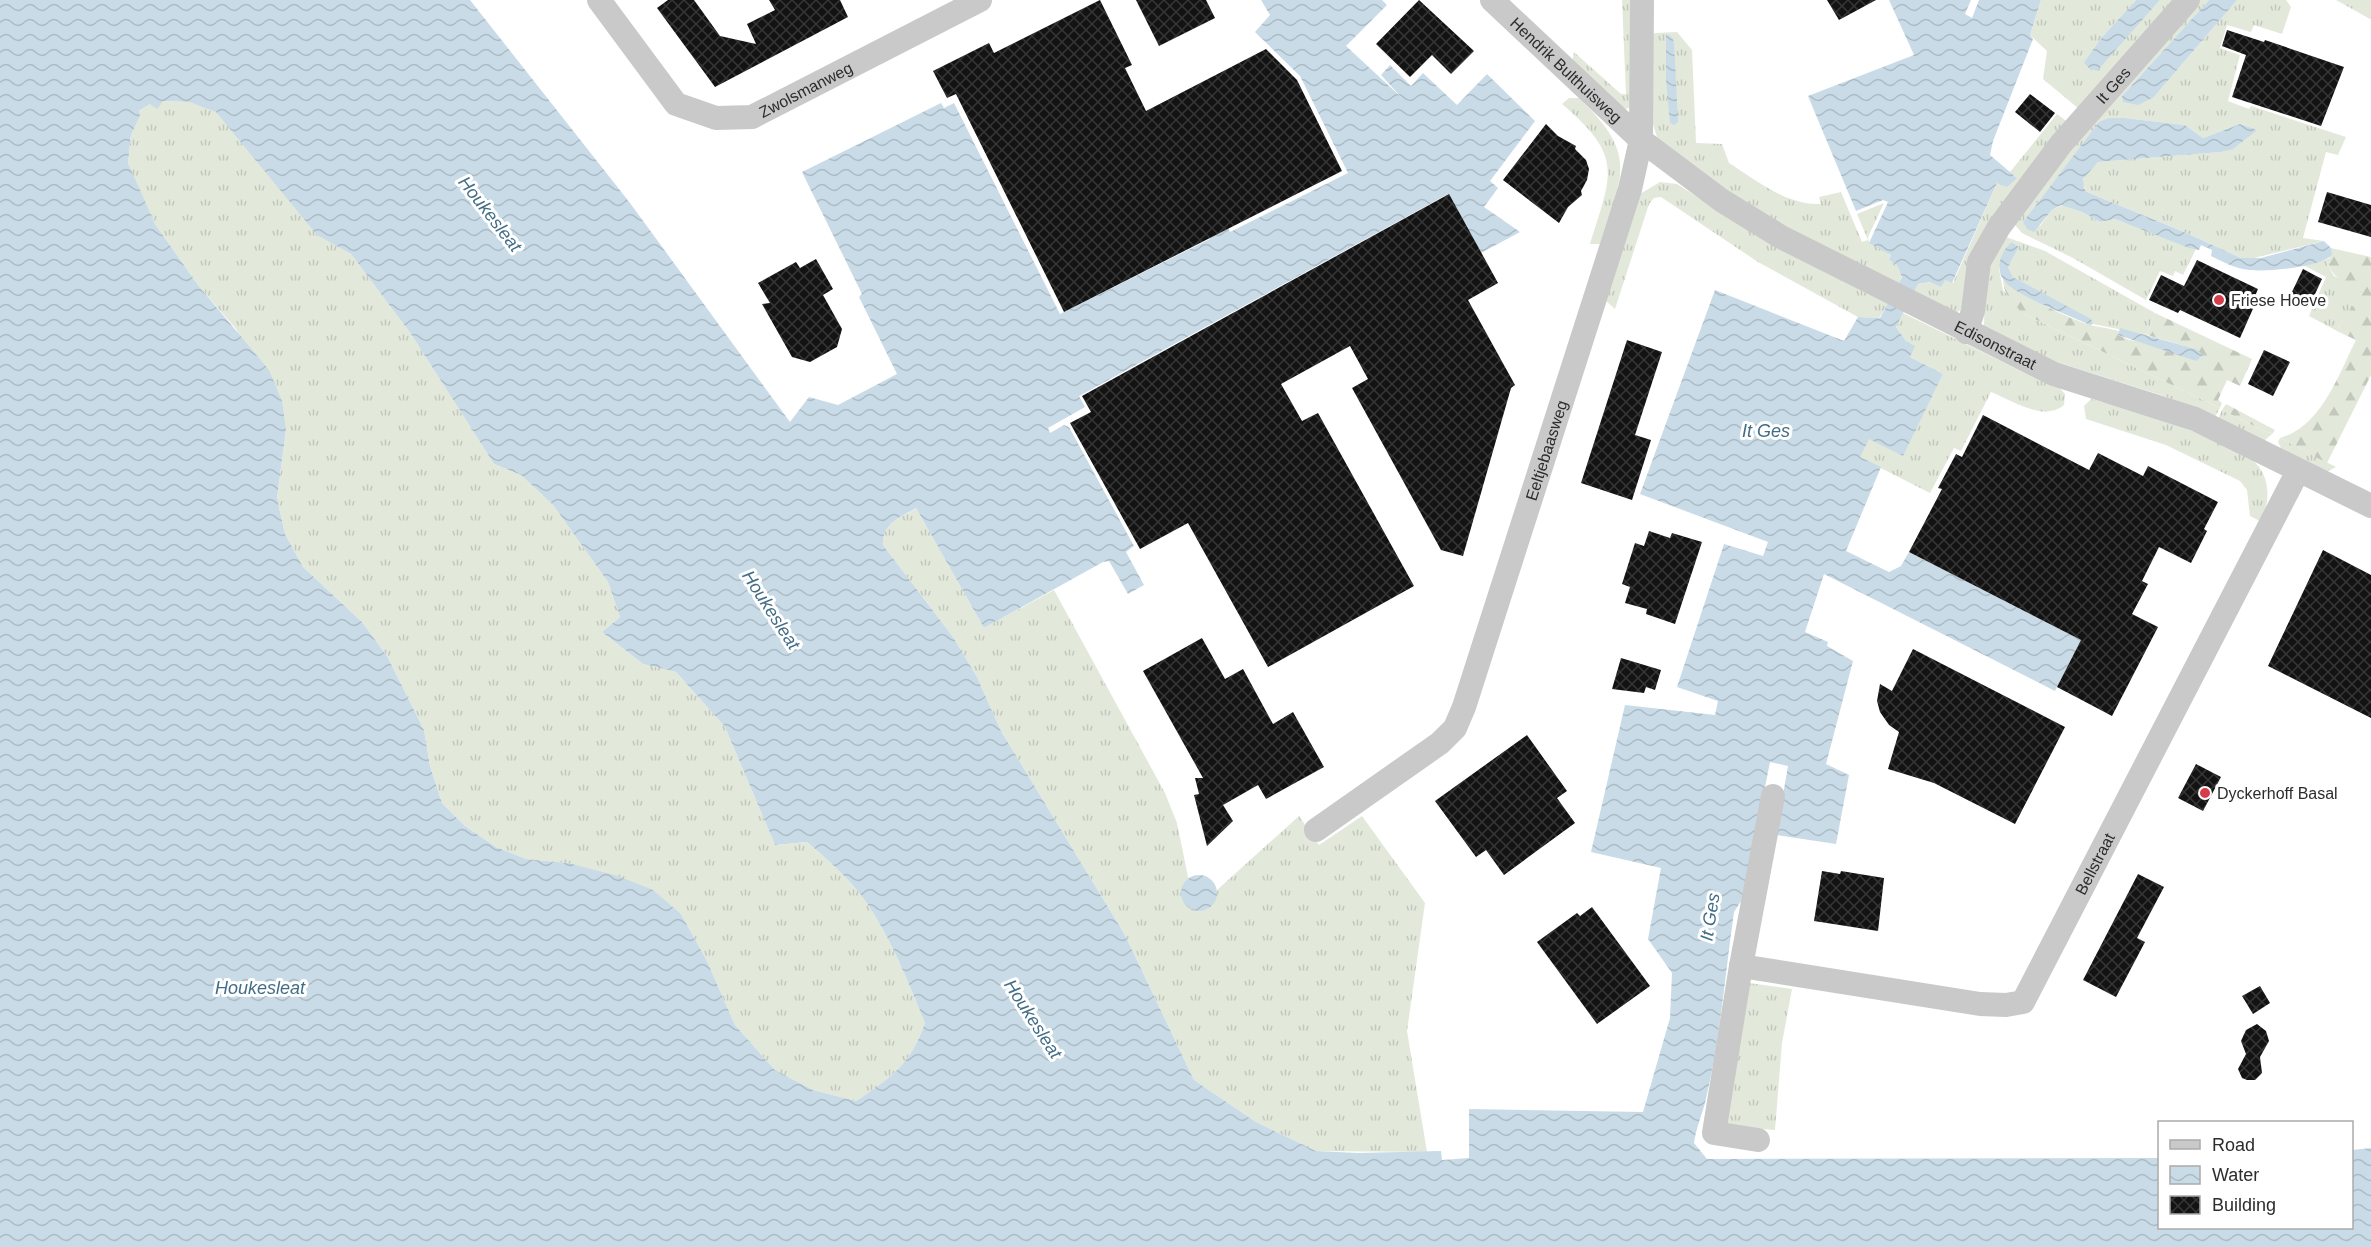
<svg xmlns="http://www.w3.org/2000/svg" width="2371" height="1247" viewBox="0 0 2371 1247" font-family="Helvetica,sans-serif">
<defs>
<pattern id="grass-tufts" width="24" height="20" patternUnits="userSpaceOnUse" patternTransform="scale(1.5)"><rect width="24" height="20" fill="#e2e9db"/><path d="M3 7l-1-3M5 7V3M7 7l1-3M15 17l-1-3M17 17v-4M19 17l1-3" fill="none" stroke="#c2c8bc"/></pattern>
<pattern id="forest-firs" width="22" height="20" patternUnits="userSpaceOnUse" patternTransform="scale(1.5)"><rect width="22" height="20" fill="#e2e9db"/><path d="M5 1l3.5 6h-7zM16 11l3.5 6h-7z" fill="#c2c8bc"/></pattern>
<pattern id="water-waves" width="16" height="10" patternUnits="userSpaceOnUse" patternTransform="scale(1.5)"><rect width="16" height="10" fill="#c8dbe7"/><path d="M0 5q4-4 8 0t8 0" fill="none" stroke="#acbcc6"/></pattern>
<pattern id="building-cross-hatch" width="8" height="8" patternUnits="userSpaceOnUse" patternTransform="scale(1.5)"><rect width="8" height="8" fill="#131313"/><path d="M0 0l8 8M0 8l8-8" fill="none" stroke="#363636"/></pattern>
</defs>
<rect width="100%" height="100%" fill="#fff"/>
<!-- grass -->
<path fill="url(#grass-tufts)" d="M1622,0H1634L1631,107L1625,109L1572,63L1574,52L1621,94H1626Z
M2041,0H2136L2103,36L2091,70L2095,71L2160,0H2179L2079,109L2043,79L2047,51L2030,35Z
M2200,0H2209L2122,96L2154,97L2237,0H2286L2291,7L2282,34L2254,25L2251,32L2227,25L2220,48L2240,55L2228,101L2249,109L2251,106L2346,137L2338,155L2326,152L2303,238L2324,241L2250,259L2241,258L2184,232L2087,192L2082,183L2086,173L2098,162L2221,152L2255,129L2240,124L2203,138L2185,125L2125,118L2099,123L2023,222L2040,226L2052,210L2062,205L2082,212L2100,222L2115,219L2196,249L2183,275L2175,271L2173,276L2160,271L2146,300L2073,258L2022,233L2015,225L2031,197Z
M2336,0H2371V19H2370Z
M1677,32L1692,50L1696,143L1722,144L1729,163C1756,180 1787,206 1821,204L1819,197L1841,192L1862,242L1868,240L1857,214L1884,203L1868,237L1869,242L1891,255L1889,260L1897,265L1902,276L1898,285L1783,225L1708,178L1658,140L1651,118V37L1655,33Z
M1569,98H1579C1638,155 1623,173 1600,244H1590C1612,173 1624,157 1562,104Z
M162,101L189,102L216,111L317,234L351,254L411,334L494,464L521,475L553,505L608,582L620,617L602,632L643,664L676,672L725,727L775,845L807,842C828,860 850,879 866,902C891,938 908,982 925,1023C910,1065 892,1077 856,1101L813,1090L775,1070L735,1025L707,961L681,914L568,863L526,859L496,847L465,826L442,803L430,766L424,730L387,656L362,622L303,567L285,534L277,498L286,430L236,329L198,285L155,224L139,190L128,163L131,135L140,116L138,112L150,104Z
M2057,114L2069,123L1964,307L1955,314L1913,293L1918,284L1945,280L1953,283L1997,183L2016,177L2010,172Z
M1660,182L1677,184L1779,249L1888,304L1879,318L1858,317L1758,262L1661,197L1654,198L1649,204L1615,309L1606,301L1640,194Z
M2006,237L2045,251L2155,313L2147,335L2093,324L2013,277L2008,267L2019,247L2012,242L1999,269L2003,290L2024,314L2220,408L2215,417L2164,396L2050,360L1984,326L1985,275Z
M2325,260L2334,276L2357,284L2361,291C2359,307 2339,315 2339,332L2309,316L2326,277L2303,265Z
M1903,313L2021,371L2058,386L2065,394L2064,405C2044,422 2013,401 1991,392L1961,451L1954,448L1930,493L1859,457L1869,438L1902,455L1943,374L1910,357L1906,341L1896,327Z
M2091,399C2136,411 2180,424 2222,444C2231,449 2242,452 2251,459C2270,473 2272,501 2260,521L2250,516L2247,490L2240,481L2166,445L2086,419L2084,406Z
M2222,410L2266,432L2273,433L2264,441L2218,419Z
M2280,438L2336,467L2326,472L2282,450L2278,442Z
M916,508L984,628L1054,590L1165,793L1177,823L1195,911L1208,909L1217,890L1299,816L1319,845L1362,816L1425,903L1407,1031L1427,1152L1316,1151L1256,1122L1194,1080L1125,935L1001,731L977,677L953,637L883,545C882,522 900,519 916,508Z
M1749,983L1792,989L1782,1043L1775,1130L1723,1126Z"/>
<!-- forest -->
<path fill="url(#forest-firs)" d="M2331,248L2371,257V375L2327,463L2280,438C2322,426 2338,375 2356,340L2339,332C2339,315 2358,307 2361,291L2356,284C2337,279 2336,279 2325,260L2330,258Z
M2003,280C2014,292 2070,319 2087,324C2097,327 2108,328 2119,331L2118,335L2129,340L2196,349L2147,335L2155,313L2252,359L2240,386L2227,380L2218,400L2222,403L2220,408L2024,314C2013,304 2004,296 2003,280Z
M2226,404L2275,430L2273,433L2266,432L2222,410Z"/>
<!-- water -->
<path fill="url(#water-waves)" fill-rule="evenodd" d="M0,0H470L630,203L790,422L809,397L838,405L897,374L859,297L862,294L802,172L941,103L944,108L954,103L1060,314L1210,239L1172,162L1190,152L1230,232L1348,173L1300,76L1255,32L1270,15L1261,0H1382L1387,5L1346,46L1401,97L1381,75L1390,65L1411,86L1423,73L1457,105L1487,74L1535,121L1490,181L1498,188L1484,207L1520,232L1481,253L1448,194L1081,395L1079,396L1085,407L1048,428L1050,433L1064,425L1069,427L1134,546L1126,552L1144,585L1128,594L1109,561L1103,562L984,628L916,508C900,518 882,523 883,545L953,637L977,677L1001,731L1125,935L1194,1080L1256,1122L1316,1151L1358,1153L1441,1151L1442,1160L1469,1158V1109L1643,1112L1670,1018L1672,973L1648,939L1661,868L1591,852L1625,705L1715,715L1718,701L1677,687L1724,544L1763,556L1768,542L1640,494L1715,290L1844,341L1858,317L1880,318L1902,277L1897,265L1889,260L1891,255L1869,243L1888,202L1883,200L1856,211L1808,96L1914,55L1889,0H1971L1965,14L1972,18L1979,0H2041L2030,35L2033,39L1993,141L1990,155L2017,178L2007,187L1997,183L1952,283L1945,280L1941,287L1930,282L1918,284L1896,327L1906,341L1915,346L1910,357L1943,374L1903,456L1869,439L1860,457L1881,467L1846,551L1889,572L1901,566L1909,552L2081,640L2055,691L1824,574L1805,632L1828,642L1827,646L1853,661L1826,764L1849,775L1836,844L1776,835L1788,766L1770,762L1743,898L1734,912C1725,975 1720,1041 1705,1103C1701,1117 1696,1129 1694,1143L1707,1159L2159,1158L2160,1228H2352V1150L2371,1148V1247H0ZM163,101L189,102L216,112L317,235L351,254L411,334L494,464L521,475L553,505L608,582L620,617L602,632L643,664L676,672L725,727L775,845L807,842C828,860 850,879 866,902C891,938 908,982 925,1023C910,1065 892,1077 856,1101L813,1090L775,1070L735,1025L707,961L681,914L653,890L618,876L568,863L526,859L496,847L465,826L442,803L430,766L424,730L387,656L362,622L303,567L285,534L277,498L286,430L282,401L269,370L198,285L155,224L128,163L131,135L140,116L139,111L150,104L157,109Z
M2136,0H2160L2097,71L2091,70L2084,63L2085,61L2103,36Z
M2209,0H2237L2154,97L2138,105L2123,102L2122,96Z
M1666,34L1672,37L1674,42L1678,122L1674,125L1670,123L1666,80Z
M2109,118H2125L2185,125L2203,138L2240,124L2255,129L2256,131L2233,149L2221,152L2098,162L2083,179L2084,188L2087,192L2184,232L2241,258H2261L2324,241L2331,248L2332,255C2321,267 2267,272 2250,270C2236,269 2223,262 2211,256L2212,250L2201,245L2199,250L2189,248L2115,219L2100,222L2082,212L2061,205L2052,210L2034,232L2027,229L2023,222L2099,122Z
M2012,242L2019,247L2008,267L2013,277L2091,319L2093,324L2090,325C2069,315 2021,298 2006,283C1994,271 2000,251 2012,242Z
M2120,328L2196,349L2203,355L2196,361L2118,335Z
M1181 893a18 18 0 1 1 36 0a18 18 0 1 1-36 0Z"/>
<!-- building -->
<path fill="url(#building-cross-hatch)" d="M668,0H694L720,36L756,44L747,24L775,10L769,0H840L848,17L715,87L657,8Z
M1100,0L1132,65L1125,68L1146,111L1266,49L1297,80L1342,171L1064,312L956,94L947,98L933,71L989,43L994,53Z
M1136,0H1206L1215,18L1159,46Z
M1419,0L1474,51L1451,74L1432,55L1410,77L1376,44Z
M1827,0H1876L1839,20Z
M2227,30L2264,42L2265,40L2344,67L2321,126L2232,97L2246,55L2222,46Z
M2030,94L2055,113L2040,132L2015,112Z
M1546,124L1558,136L1576,146L1575,149L1586,160L1589,169L1587,180L1581,191L1582,195L1568,207L1559,223L1503,180Z
M2327,192L2371,205V237L2318,222Z
M1449,194L1498,283L1468,300L1515,385L1511,388L1463,556L1441,550L1352,388L1368,379L1350,346L1281,384L1302,421L1318,413L1414,586L1268,667L1188,523L1140,549L1070,423L1091,412L1082,396Z
M816,259L833,289L823,295L842,329L837,347L810,362L792,357L762,304L770,303L758,283L796,262L800,268Z
M2197,260L2258,289L2253,301L2256,302L2240,338L2180,310L2178,313L2149,300L2161,275L2184,286Z
M2303,269L2322,279L2309,307L2289,298Z
M1627,340L1662,352L1635,435L1651,440L1632,500L1581,483Z
M2264,350L2290,362L2273,396L2248,384Z
M1983,415L2089,470L2098,453L2143,476L2148,466L2218,502L2204,529L2207,531L2191,563L2159,547L2142,581L2148,584L2132,614L2158,627L2112,716L2057,687L2081,640L1909,552L1942,489L1938,488L1956,454L1962,457Z
M1649,531L1670,538L1672,533L1702,542L1675,624L1646,614L1647,609L1625,603L1630,587L1622,584L1635,543L1644,546Z
M2323,550L2371,575V718L2268,666Z
M1202,638L1225,679L1243,669L1273,724L1293,712L1324,767L1266,799L1258,785L1223,805L1233,821L1207,846L1194,795L1199,794L1195,778H1203L1143,671Z
M1913,649L2065,727L2015,824L1934,783L1888,769L1899,732L1889,725L1880,712L1877,701L1880,684L1892,691Z
M1621,658L1661,670L1655,690L1646,687L1644,693L1612,689Z
M1527,735L1567,791L1557,798L1575,823L1504,875L1486,850L1476,857L1435,801Z
M2196,764L2221,777L2203,811L2178,798Z
M1822,871L1840,874L1841,871L1884,878L1878,931L1814,921Z
M2138,874L2164,887L2137,938L2145,942L2116,997L2083,980Z
M1592,907L1650,986L1597,1024L1537,942L1577,913L1580,916Z
M2260,986L2270,1003L2253,1014L2242,996Z
M2257,1024L2266,1031L2269,1041L2260,1057L2262,1073L2255,1080H2247L2242,1078L2238,1069L2246,1054L2241,1041L2246,1030Z"/>
<g fill="none" stroke-linecap="round" stroke-linejoin="round">
<!-- minor -->
<g stroke="#c9c9c9" stroke-width="24">
<path id="s1" d="M599,0L676,104L716,118L752,117L980,0"/>
<path id="s2" d="M1492,0L1641,140L1721,200L1781,237L2054,374L2195,419L2371,506"/>
<path id="s3" d="M1966,332L1973,311L1979,262L1999,227L2061,144L2188,0"/>
<path id="s4" d="M1316,830L1440,743L1455,728L1464,707L1630,189L1641,140L1642,0"/>
<path id="s5" d="M1741,966L1980,1004L2006,1005L2023,1002L2298,471"/>
<path d="M1758,1140L1714,1133L1741,966L1773,796"/>
</g>
</g>
<!-- markers -->
<g fill="#d43d4a" stroke="#fff" stroke-width="2">
<circle cx="2219" cy="300" r="6"/>
<circle cx="2205" cy="793" r="6"/>
</g>
<g text-anchor="middle" dominant-baseline="central" stroke-width="6" stroke-linejoin="round" paint-order="stroke">
<!-- street labels -->
<g font-size="16" fill="#2c2c2c" stroke="#fff">
<text stroke="none"><textPath href="#s2" startOffset="102">Hendrik Bulthuisweg</textPath></text>
<text stroke="none"><textPath href="#s3" startOffset="294">It Ges</textPath></text>
<text stroke="none"><textPath href="#s1" startOffset="268">Zwolsmanweg</textPath></text>
<text stroke="none"><textPath href="#s2" startOffset="615">Edisonstraat</textPath></text>
<text stroke="none"><textPath href="#s4" startOffset="465">Eeltjebaasweg</textPath></text>
<text stroke="none"><textPath href="#s5" startOffset="441">Bellstraat</textPath></text>
</g>
<!-- poi labels -->
<g font-size="16" fill="#2c2c2c" stroke="#fff" text-anchor="start">
<text x="2231" y="300">Friese Hoeve</text>
<text x="2217" y="793">Dyckerhoff Basal</text>
</g>
<!-- water labels -->
<g font-size="18" font-style="italic" fill="#426d86" stroke="#fff">
<text transform="translate(490 214) rotate(52)">Houkesleat</text>
<text x="1766" y="431">It Ges</text>
<text transform="translate(771 610) rotate(57)">Houkesleat</text>
<text transform="translate(1710 917) rotate(-81)">It Ges</text>
<text x="260" y="988">Houkesleat</text>
<text transform="translate(1033 1019) rotate(57)">Houkesleat</text>
</g>
</g>
<!-- legend -->
<rect x="2158" y="1121" width="195" height="108" fill="#ffffff" stroke="#ababab" stroke-width="1.5"/>
<rect x="2170" y="1140" width="30" height="9" fill="#c9c9c9" stroke="#ababab" stroke-width="1.5"/>
<text x="2212" y="1151" font-size="18" fill="#2c2c2c">Road</text>
<rect x="2170" y="1166" width="30" height="18" fill="url(#water-waves)" stroke="#ababab" stroke-width="1.5"/>
<text x="2212" y="1181" font-size="18" fill="#2c2c2c">Water</text>
<rect x="2170" y="1196" width="30" height="18" fill="url(#building-cross-hatch)" stroke="#ababab" stroke-width="1.5"/>
<text x="2212" y="1211" font-size="18" fill="#2c2c2c">Building</text>
</svg>
